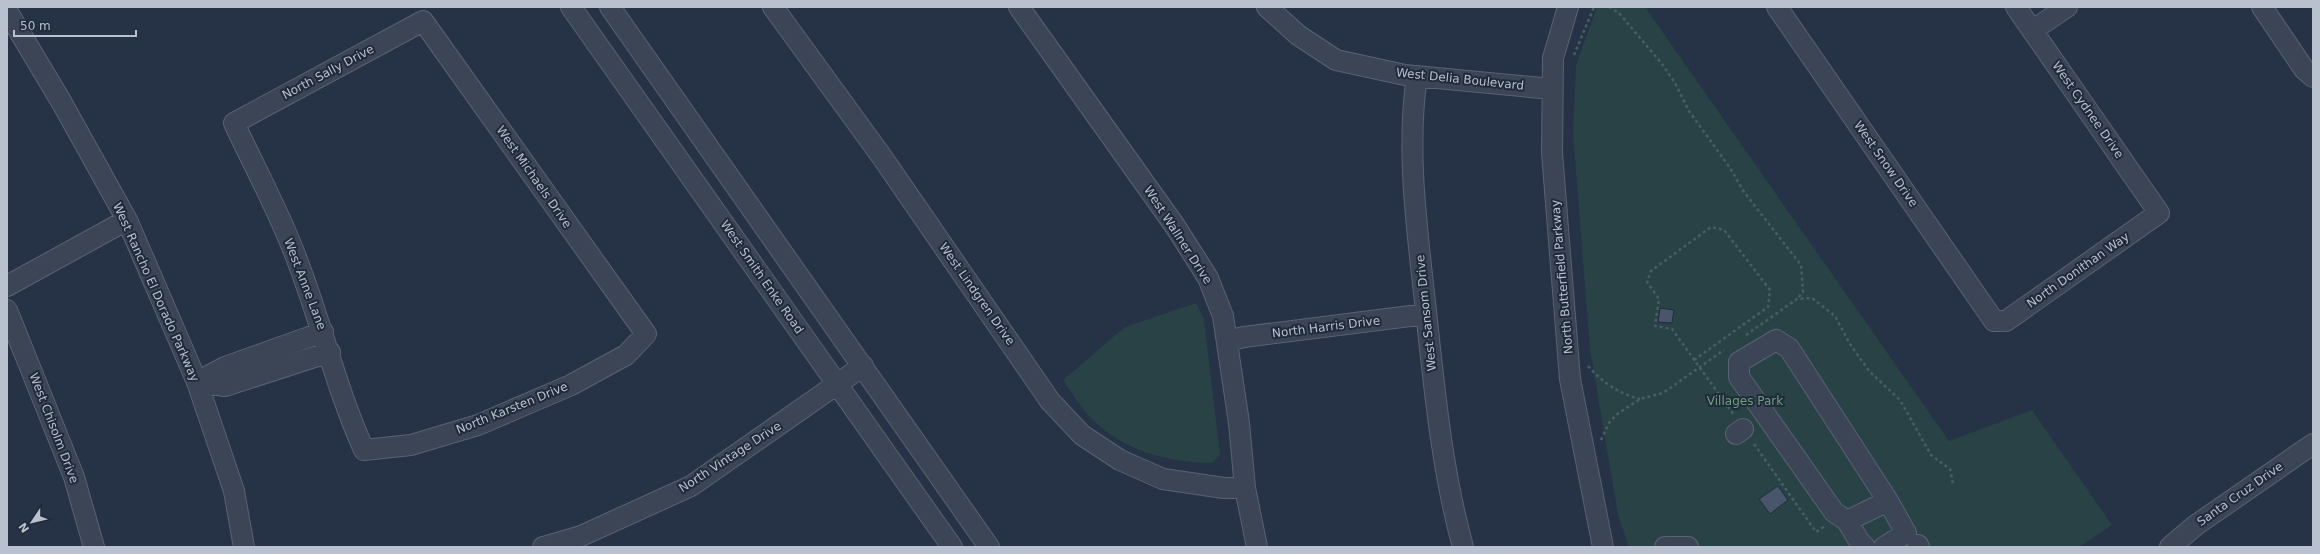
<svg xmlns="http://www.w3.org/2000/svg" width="2320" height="554" viewBox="0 0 2320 554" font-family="'DejaVu Sans',sans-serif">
<rect width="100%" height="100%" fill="#263346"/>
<!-- green -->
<path fill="#284246" d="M1597,7H1645L1949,441L2032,410L2112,525L2079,547H1629L1618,515L1590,349L1573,133L1576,65Z
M1196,303L1204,319L1220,455L1212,463C1165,462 1124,451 1090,417C1080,406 1071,392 1063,380L1125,327Z"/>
<!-- building -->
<path fill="#48556a" stroke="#212c3c" d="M1660,308L1674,310L1672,323L1658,322Z
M1778,486L1788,500L1770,514L1759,499Z"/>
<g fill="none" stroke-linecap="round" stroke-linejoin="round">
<defs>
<path id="minor" d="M571,7L952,547
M610,7L989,547
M773,7L882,157L1050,401L1082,435L1120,460L1163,479L1224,488H1245
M1019,7L1175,226L1208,278L1223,316L1239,423L1245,488L1257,547
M1267,7L1298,35L1336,60L1405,75L1552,89
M1568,7L1553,58L1552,153L1570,379L1603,547
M1777,7L1994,321H2006L2159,213L2016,7
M2262,7L2304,69L2313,77
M7,11L62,103L127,220L197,382L234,491L244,547
M423,21L646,334L626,355L571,385L478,425L411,445L364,450C335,386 320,317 294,252C277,208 254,166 234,123Z
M2033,30L2067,7
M1417,76C1406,150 1417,228 1425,302C1434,384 1441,467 1463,547
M7,286L127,220
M7,310L74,477L94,547
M1227,341L1244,337L1426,314
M197,382L225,386L330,352
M197,382L225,367L323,332
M1736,434L1743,429
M1847,521L1834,512L1739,377V362L1776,340L1789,348L1888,501
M1918,545L1919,547
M543,547L581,536L691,486L863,366
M1665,547H1688
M1865,547L1859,541L1847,521L1888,501L1906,533L1884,547
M2170,547L2196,525L2313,444"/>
</defs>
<!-- minor casing -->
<use href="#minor" stroke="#596372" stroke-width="22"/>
<!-- path -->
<path stroke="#475f62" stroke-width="2.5" stroke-dasharray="3 3" stroke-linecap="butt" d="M1609,7L1619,13L1662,64L1675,83L1689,111L1730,168L1744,192L1801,265L1803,292L1797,299
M1574,55L1594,7
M1746,335L1797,299L1812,298L1835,316L1850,344L1869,371L1900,400L1931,455L1950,469L1953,484
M1694,360L1768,307L1770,290L1724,230L1711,227L1651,271L1647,282L1659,299L1655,326L1672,329L1734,415
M1588,366C1602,382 1619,394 1640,399
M1601,440L1609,423L1616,415L1640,399L1663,393L1724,350
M1754,444L1816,532L1825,526"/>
<!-- minor -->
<use href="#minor" stroke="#3b4555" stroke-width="20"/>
</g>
<g text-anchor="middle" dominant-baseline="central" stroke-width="4" stroke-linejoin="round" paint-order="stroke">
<!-- street labels -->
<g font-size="12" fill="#b9c1ce" stroke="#1f2a3a">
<text transform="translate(328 72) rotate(-28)">North Sally Drive</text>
<text transform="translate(1460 79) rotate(6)">West Delia Boulevard</text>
<text transform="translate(2088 110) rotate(55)">West Cydnee Drive</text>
<text transform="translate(1886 164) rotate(55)">West Snow Drive</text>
<text transform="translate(534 177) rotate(55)">West Michaels Drive</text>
<text transform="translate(1178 235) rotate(57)">West Wallner Drive</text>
<text transform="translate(2078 270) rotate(-35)">North Donithan Way</text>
<text transform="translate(762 277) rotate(55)">West Smith Enke Road</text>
<text transform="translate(1562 277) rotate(-95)">North Butterfield Parkway</text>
<text transform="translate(305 284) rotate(69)">West Anne Lane</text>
<text transform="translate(156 292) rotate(66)">West Rancho El Dorado Parkway</text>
<text transform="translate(977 294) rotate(55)">West Lindgren Drive</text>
<text transform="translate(1426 313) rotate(-96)">West Sansom Drive</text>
<text transform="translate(1326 327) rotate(-7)">North Harris Drive</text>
<text transform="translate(512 408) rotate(-22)">North Karsten Drive</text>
<text transform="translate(54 428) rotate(69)">West Chisolm Drive</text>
<text transform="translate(730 457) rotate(-33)">North Vintage Drive</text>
<text transform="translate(2240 494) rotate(-35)">Santa Cruz Drive</text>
</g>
<!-- park labels -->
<g font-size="12" fill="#6fa07b" stroke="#1f2a3a">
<text x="1745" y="401">Villages Park</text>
</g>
</g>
<!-- border -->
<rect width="2320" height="554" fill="none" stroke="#b9c1ce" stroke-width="16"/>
<!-- north arrow -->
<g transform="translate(32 522) rotate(235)" stroke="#1f2a3a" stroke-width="3" paint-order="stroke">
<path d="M0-3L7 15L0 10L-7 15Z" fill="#b9c1ce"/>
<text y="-6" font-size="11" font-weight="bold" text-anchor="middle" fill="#b9c1ce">N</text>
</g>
<!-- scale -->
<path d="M14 30v6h122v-6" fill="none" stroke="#b9c1ce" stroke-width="2"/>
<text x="20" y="30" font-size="12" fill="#b9c1ce" stroke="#1f2a3a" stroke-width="3" paint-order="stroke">50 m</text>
</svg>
